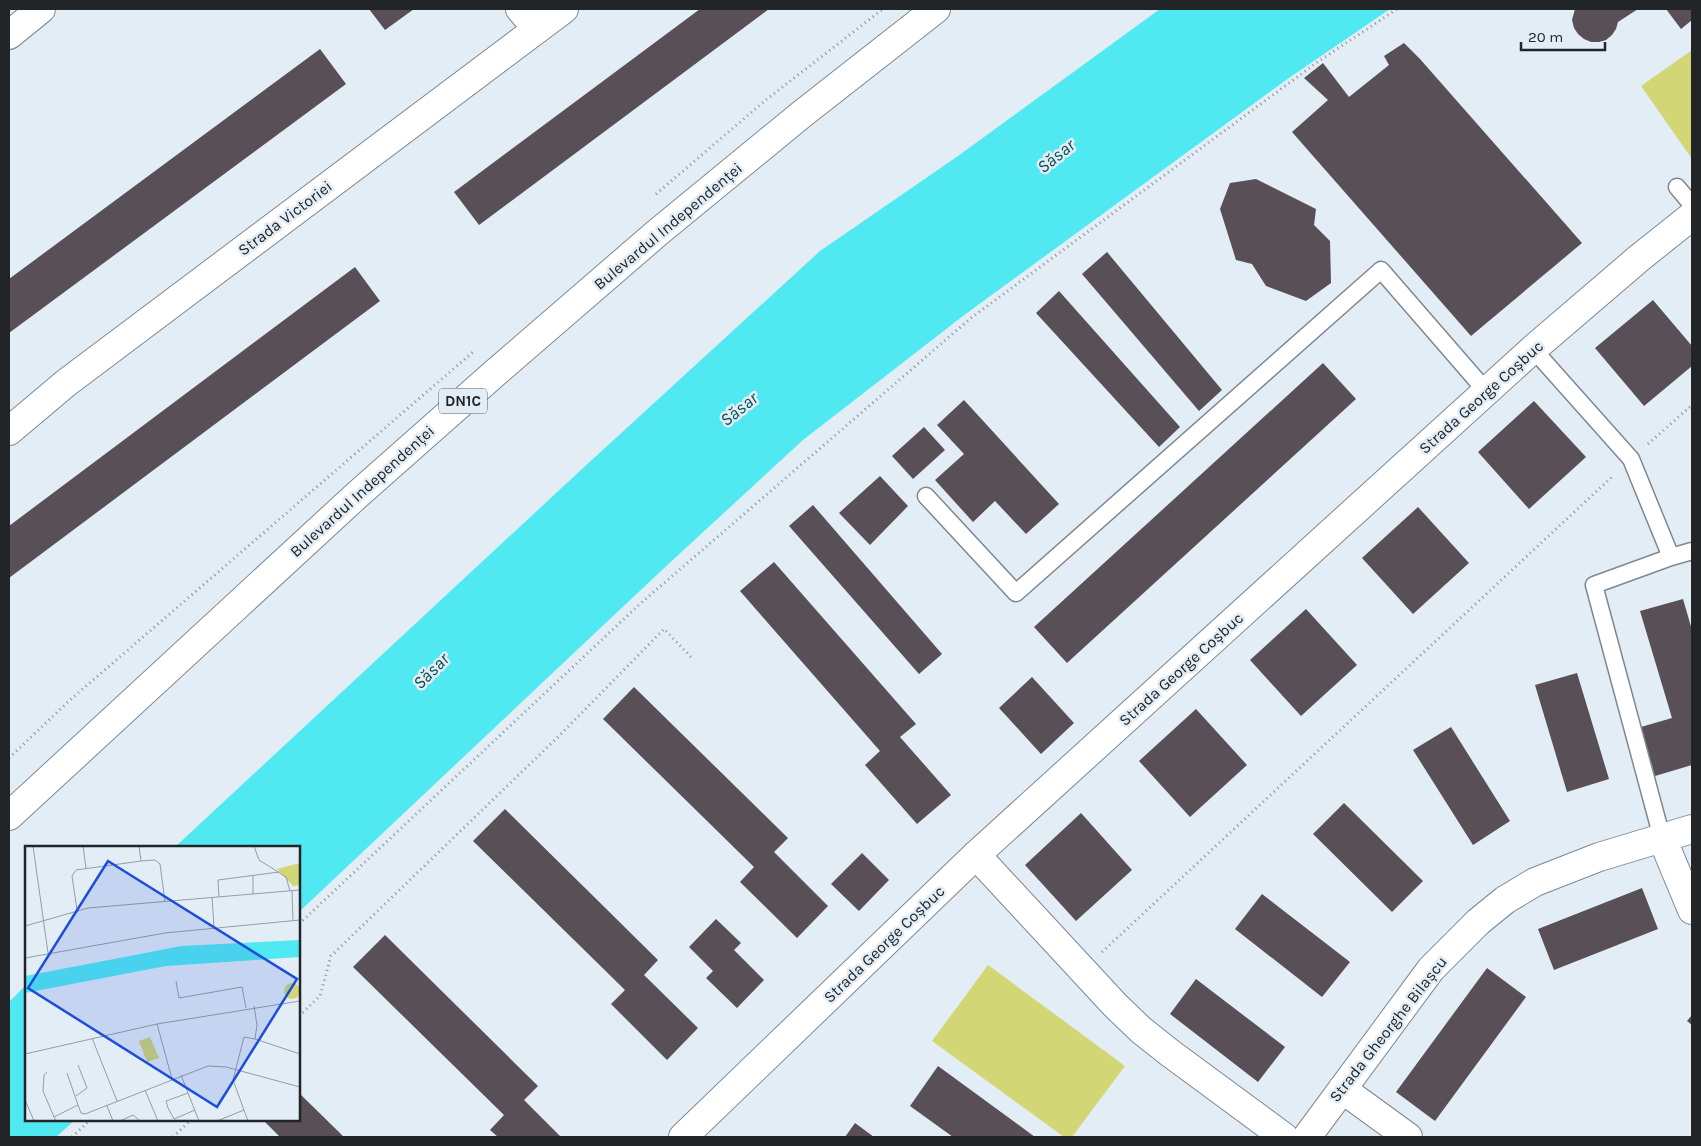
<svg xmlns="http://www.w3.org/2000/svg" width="1701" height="1146" viewBox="0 0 1701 1146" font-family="Karla,sans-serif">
<rect width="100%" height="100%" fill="#e3edf6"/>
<!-- green -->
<path fill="#d3d674" d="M1692,50V159L1641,86Z
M988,965L1125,1066L1072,1137H1064L932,1041Z"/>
<!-- water -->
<path fill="#50e9f2" d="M1160,9H1390L1286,80L963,316L803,440L662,570L299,912V847H175L582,469L820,251L958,156Z
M26,985V1120H75L56,1137H9V1002Z"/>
<!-- building -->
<path fill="#584f57" d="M369,9H414L385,30Z
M700,9H769L479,225L454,192Z
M1575,9H1638L1618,22L1616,29L1612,35L1606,40L1599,42H1591L1584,39L1578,34L1574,28L1572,20Z
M1666,9H1692V20L1681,29Z
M1404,43L1420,59L1582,243L1471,336L1292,132L1328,100L1304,78L1323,63L1349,97L1389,65L1384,56Z
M320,49L346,84L9,333V279Z
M1256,179L1316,209L1314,225L1330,241L1331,283L1306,301L1266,286L1252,264L1236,260L1220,209L1230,183Z
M1107,252L1222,390L1199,411L1082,274Z
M355,267L380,301L9,578V526Z
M1059,291L1180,427L1159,447L1036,313Z
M1653,300L1692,346V366L1644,406L1595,348Z
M1323,363L1356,399L1067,663L1034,627Z
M964,400L1059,504L1026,534L995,501L973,522L935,480L964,454L937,425Z
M1534,401L1586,457L1529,509L1478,452Z
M924,427L945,450L913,479L892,456Z
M880,476L908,506L870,545L839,513Z
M813,505L942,654L919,674L789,526Z
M1418,507L1469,563L1413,614L1362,558Z
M774,562L916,724L900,737L951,795L917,824L865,765L880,751L740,591Z
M1683,599L1692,630V765L1655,776L1641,727L1672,718L1640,611Z
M1306,609L1357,665L1301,716L1250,660Z
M1577,673L1609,779L1567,792L1535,685Z
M1032,677L1074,723L1041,754L999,708Z
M634,687L788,838L774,852L828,906L797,938L740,882L754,867L603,719Z
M1196,709L1247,765L1190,817L1139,761Z
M1451,727L1510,821L1473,845L1413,750Z
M1344,803L1423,881L1392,912L1313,834Z
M505,809L658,960L644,975L698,1028L667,1060L611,1004L625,990L473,841Z
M1081,813L1132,870L1076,921L1025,865Z
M862,853L889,880L859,911L831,884Z
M1642,888L1658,929L1554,970L1538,929Z
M1262,894L1350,962L1322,997L1235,929Z
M716,919L741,943L734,950L764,980L737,1008L706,978L713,971L689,947Z
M385,935L538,1086L524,1100L561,1137H498L490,1130L504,1115L353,967Z
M1487,968L1526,997L1435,1121L1396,1092Z
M1196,979L1285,1047L1258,1082L1170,1014Z
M1692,1015V1025L1687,1021Z
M938,1066L1035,1137H953L910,1106Z
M299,1093L344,1137H280L263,1120H299Z
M855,1123L874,1137H845Z"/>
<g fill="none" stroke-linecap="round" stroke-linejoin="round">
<defs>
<path id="lane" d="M1677,187L1692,205
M1533,349L1631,459L1671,557L1692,551
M926,496L1016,593L1381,270L1486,391
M1662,838L1594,585L1671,557"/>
<path id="street" d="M520,9L537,29
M9,35L41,9
M1662,838L1692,910
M976,855L1115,1005L1141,1030L1170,1053L1284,1137
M1342,1089L1408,1137
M1307,1137L1431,969L1478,922L1505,900L1535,882L1599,857L1692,829"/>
<path id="secondary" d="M9,431L66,383L564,9
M683,1137L976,855L1533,349L1638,259L1692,216"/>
<path id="primary" d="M9,816L357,495L495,373L657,233L802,114L936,9"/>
</defs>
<!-- lane casing -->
<use href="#lane" stroke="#7f8891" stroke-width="19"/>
<!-- street casing -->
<use href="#street" stroke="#7f8891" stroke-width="30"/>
<!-- secondary casing -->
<use href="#secondary" stroke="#7f8891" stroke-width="30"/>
<!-- primary casing -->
<use href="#primary" stroke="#7f8891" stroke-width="30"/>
<!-- path -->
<path stroke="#899096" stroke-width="3" stroke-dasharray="1 4" stroke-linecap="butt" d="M656,194L767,99L883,9
M1648,444L1692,405
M9,758L70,700L473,352
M299,924L641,603L971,318L1319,61L1397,9
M1102,952L1614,475
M299,1016L320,996L331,956L559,736L664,629L692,658
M72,1137L90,1120
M173,1137L191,1120"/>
<!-- lane -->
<use href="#lane" stroke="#fff" stroke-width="16"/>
<!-- street -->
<use href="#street" stroke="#fff" stroke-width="28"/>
<!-- secondary -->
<use href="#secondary" stroke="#fff" stroke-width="28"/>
<!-- primary -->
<use href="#primary" stroke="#fff" stroke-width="28"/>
</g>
<g text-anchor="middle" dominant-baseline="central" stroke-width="5" stroke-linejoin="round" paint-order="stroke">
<!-- shield labels -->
<rect fill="#e3edf6" stroke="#5b6166" stroke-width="1" x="439" y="388.5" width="48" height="25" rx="4"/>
<g font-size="15" font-weight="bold" fill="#212528">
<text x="463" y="401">DN1C</text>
</g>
<!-- street labels -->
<g font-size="16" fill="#212528" stroke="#e3edf6">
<text transform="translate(285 218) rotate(-37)">Strada Victoriei</text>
<text transform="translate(668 226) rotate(-40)">Bulevardul Independenței</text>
<text transform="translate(1481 397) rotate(-42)">Strada George Coșbuc</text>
<text transform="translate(362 491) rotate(-42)">Bulevardul Independenței</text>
<text transform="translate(1181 669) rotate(-42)">Strada George Coșbuc</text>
<text transform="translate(884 944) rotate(-44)">Strada George Coșbuc</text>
<text transform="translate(1388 1029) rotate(-52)">Strada Gheorghe Bilașcu</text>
</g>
<!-- water labels -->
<g font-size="18" font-style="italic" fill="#094e52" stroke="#e3edf6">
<text transform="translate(1056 156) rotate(-39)">Săsar</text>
<text transform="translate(739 409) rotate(-39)">Săsar</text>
<text transform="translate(431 671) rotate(-45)">Săsar</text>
</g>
</g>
<!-- overview -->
<g transform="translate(25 846)">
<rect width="275" height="275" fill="#e3edf6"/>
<path d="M275,17V39L268,40L252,23ZM259 145a8 8 0 1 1 16 0a8 8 0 1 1-16 0ZM125,191L134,212L122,216L114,195Z" fill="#d3d674"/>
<path d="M275,94V111L141,120L0,147V130L115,108L156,100Z" fill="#50e9f2"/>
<path fill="none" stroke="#959da4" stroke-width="1" d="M8,0L23,107M58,0L61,22M114,0L116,15M229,0L234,14L261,31L265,45M228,30V48M267,45L268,75M187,51L189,81M194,51L193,34L254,26M52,64L47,30L51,24L116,15L130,14L135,18L140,56M0,80L63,62L275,44M0,112L140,87L275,74M151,135L154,152L217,141L221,162M229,160L232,179L230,193L275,208M132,178L147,233M67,192L92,255M0,208L132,178L275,155M22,226L19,229L18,245L29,271M42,227L53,259M156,229L174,275M120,244L133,275M163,247L141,255L143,262L149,273L170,264M51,250L62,242L53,219M0,254L9,275M82,260L88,275M31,275L29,271L53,259L56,267L60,268L183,220L201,221L275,241M95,275L108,269L115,275M192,275L219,264M223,275L208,234L219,191L230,193"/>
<path fill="#1d4ed8" fill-opacity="0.15" stroke="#1d4ed8" stroke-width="2.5" d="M83,15L272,133L192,261L3,142Z"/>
<rect width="275" height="275" fill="none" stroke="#212528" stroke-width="2.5"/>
</g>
<!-- border -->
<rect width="1701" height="1146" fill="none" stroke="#212528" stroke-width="20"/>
<!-- scale -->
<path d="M1521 42v8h84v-8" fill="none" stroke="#212528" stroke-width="2.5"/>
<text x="1528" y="42" font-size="15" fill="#212528" stroke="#e3edf6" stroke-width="4" paint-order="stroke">20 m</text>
</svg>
